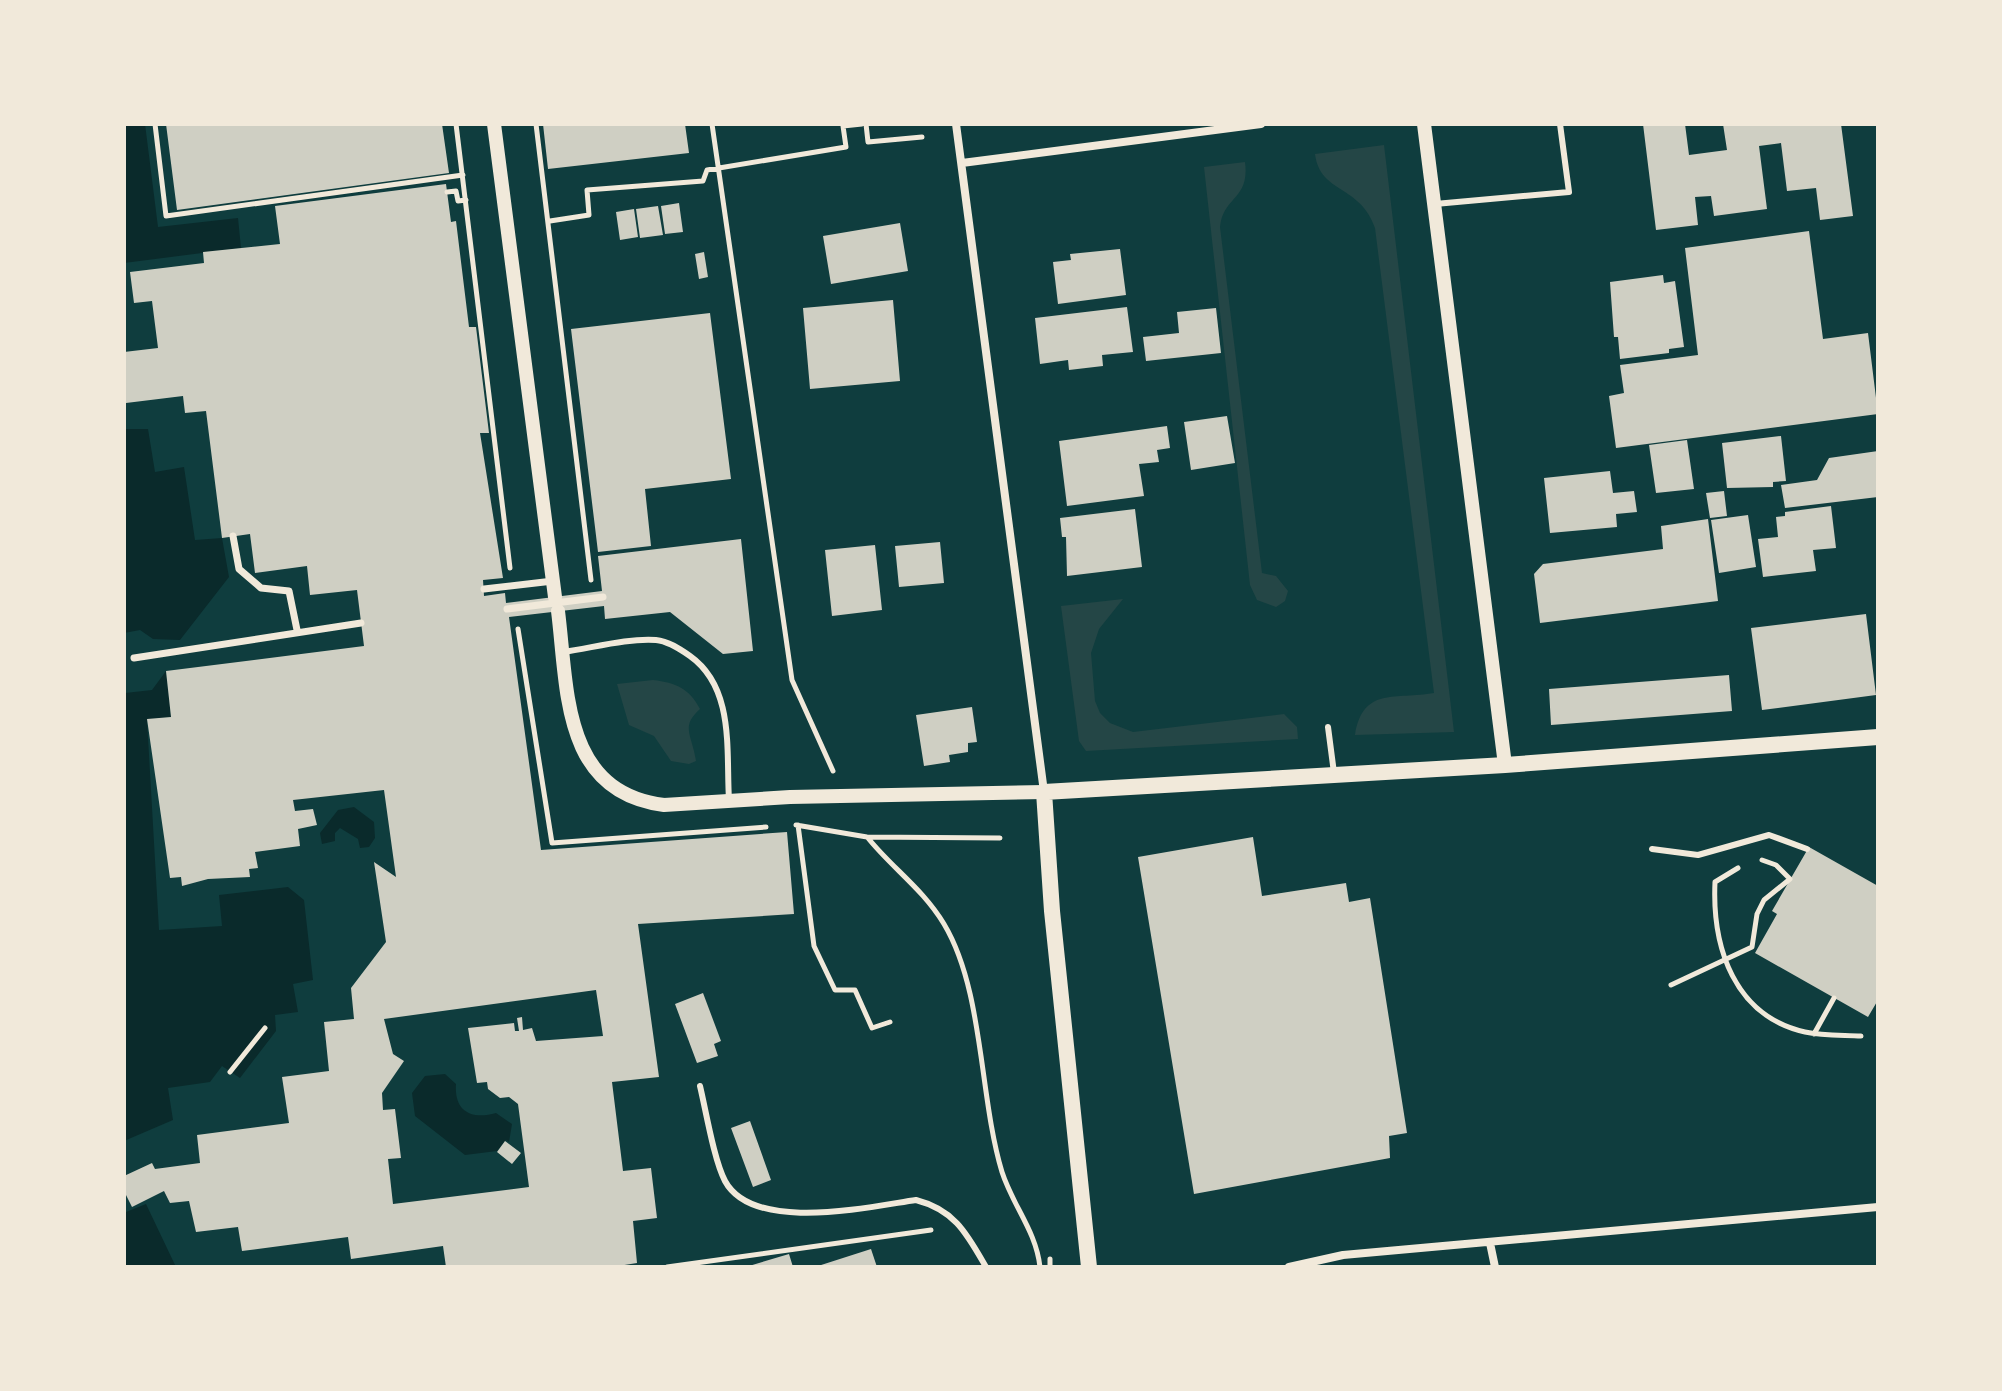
<svg xmlns="http://www.w3.org/2000/svg" width="2002" height="1391" viewBox="0 0 2002 1391" font-family="Commissioner,sans-serif">
<rect width="100%" height="100%" fill="#0f3d3e"/>
<!-- green -->
<path fill="#244646" d="M1384,145L1454,732L1355,735C1363,686 1396,700 1434,693L1375,228C1360,184 1320,194 1315,154Z
M1245,162C1250,200 1223,196 1220,227L1262,573L1276,576L1288,591L1285,601L1276,607L1257,600L1250,585L1204,167Z
M1123,599L1099,629L1091,653L1095,701L1100,713L1110,723L1133,732L1284,714L1297,727L1298,739L1086,751L1079,741L1061,606Z
M653,680C676,683 689,688 700,709C680,727 692,734 696,761L689,764L671,761L654,736L629,725L617,684Z"/>
<!-- water -->
<path fill="#0a2a2b" d="M124,124H145L158,227L238,218L241,248L124,263Z
M124,429H148L155,472L184,467L195,540L222,538L229,577L180,640L153,639L140,630L124,633Z
M166,671L171,717L147,720L159,930L222,926L219,895L288,887L304,900L313,980L293,984L298,1012L275,1015L276,1031L240,1078L222,1066L210,1082L168,1088L173,1120L124,1141V690L125,693L152,690Z
M354,807L374,822L375,838L369,847L360,848L358,839L340,828L335,833V841L322,844L320,833L338,810Z
M445,1074L456,1084C454,1111 471,1120 496,1113L512,1124L509,1142L506,1140L497,1151L465,1155L415,1116L412,1093L425,1076Z
M146,1204L176,1267H124V1209L126,1212Z"/>
<!-- building -->
<path fill="#cfcfc3" fill-rule="evenodd" d="M166,124H442L449,173L177,210Z
M543,124H685L689,153L548,169Z
M1643,124H1685L1689,155L1727,150L1723,124H1841L1853,216L1820,220L1816,188L1787,191L1781,143L1759,146L1767,209L1714,216L1711,196L1695,197L1698,225L1656,230Z
M446,184L451,222L456,221L469,327H476L489,433H480L503,578L483,580L484,596L505,593L506,603L602,591L598,556L741,539L753,651L723,654L670,612L605,619L604,606L509,617L541,850L787,832L794,914L638,924L659,1077L612,1082L623,1171L651,1168L657,1218L633,1221L637,1263L612,1267H446L443,1246L351,1259L348,1237L242,1251L238,1227L196,1232L189,1201L170,1203L164,1191L132,1207L124,1191V1176L152,1163L155,1169L200,1163L197,1135L289,1123L282,1077L329,1071L324,1022L354,1019L351,988L386,942L374,862L396,877L384,790L293,800L295,811L313,809L317,825L298,829L300,846L255,852L258,868L249,869L250,877L208,879L182,886L181,877L170,878L147,719L171,717L166,671L364,646L357,590L310,595L307,566L255,573L250,534L222,538L206,411L185,413L183,396L126,403L124,352L158,348L152,301L134,303L130,272L204,263L203,252L280,244L275,206ZM596,990L603,1036L536,1041L532,1028L523,1030L522,1017L517,1018L519,1031H515L514,1023L468,1028L477,1083L487,1082L488,1089L500,1098L509,1097L518,1104L529,1187L393,1204L388,1159L401,1158L395,1109L383,1110L382,1093L404,1061L393,1054L384,1019Z
M679,203L683,232L665,234L661,206Z
M658,206L663,235L640,238L636,209Z
M634,209L638,237L620,240L616,212Z
M900,223L908,271L831,284L823,236Z
M1809,231L1823,339L1868,333L1878,414L1616,448L1609,396L1624,393L1620,365L1698,355L1685,248Z
M1120,249L1126,295L1058,304L1053,262L1071,260L1070,254Z
M704,252L708,277L699,279L695,254Z
M1663,275L1664,283L1675,281L1684,347L1669,349V353L1620,359L1618,337H1614L1610,282Z
M893,300L900,381L810,389L803,308Z
M1127,307L1133,352L1102,355L1103,366L1069,370L1068,360L1040,364L1035,318Z
M1216,308L1221,353L1146,361L1143,337L1179,333L1177,312Z
M710,313L731,479L645,489L651,546L598,552L571,329Z
M1227,416L1235,463L1191,470L1184,422Z
M1167,426L1170,448L1157,450L1159,462L1139,464L1144,496L1067,506L1059,441Z
M1781,436L1786,481L1773,482V487L1727,488L1722,443Z
M1687,440L1694,489L1656,493L1649,445Z
M1878,451V497L1785,508L1781,485L1817,480L1829,458Z
M1610,471L1613,493L1634,491L1637,512L1616,514L1617,527L1550,533L1544,478Z
M1724,491L1727,516L1710,518L1706,493Z
M1831,506L1836,548L1813,550L1816,571L1763,577L1758,539L1778,537L1776,517L1785,516V512Z
M1135,509L1142,567L1067,576L1066,537H1062L1060,518Z
M1748,515L1756,567L1719,573L1711,520Z
M1708,519L1718,601L1540,623L1534,574L1543,564L1663,549L1661,526Z
M940,542L944,583L899,587L895,546Z
M875,545L882,610L832,616L825,550Z
M1866,614L1876,695L1762,710L1751,628Z
M1729,675L1732,711L1551,725L1549,689Z
M972,707L977,742L968,743V752L949,755L950,762L924,766L916,715Z
M1253,837L1262,896L1346,883L1349,902L1370,898L1407,1133L1389,1136L1390,1158L1194,1194L1138,857Z
M1809,847L1878,886V1000L1868,1017L1755,953L1777,914L1772,911Z
M703,993L721,1041L714,1044L718,1056L697,1063L675,1004Z
M750,1121L771,1180L753,1187L731,1128Z
M505,1141L521,1153L512,1164L497,1152Z
M871,1249L877,1267H818V1266Z
M789,1254L793,1267H749V1266Z"/>
<g fill="none" stroke-linecap="round" stroke-linejoin="round">
<!-- path -->
<path stroke="#f1e9da" stroke-width="5" d="M155,124L166,216L463,175
M456,124L510,568
M536,124L591,580
M712,124L792,680L833,771
M866,124L868,142L922,137
M447,192L456,191L458,201L466,200
M550,221L589,215L587,190L703,181L707,170L846,147L843,126L862,124
M518,629L552,843L766,827
M796,825L867,837L1000,838
M798,825L814,946L835,990H855L872,1028L890,1022
M868,838C892,868 923,889 944,924C984,991 979,1096 1002,1172C1013,1206 1036,1231 1040,1267
M1738,868L1715,882C1712,947 1734,1016 1805,1032C1823,1036 1842,1035 1861,1036
M1671,985L1752,947L1757,914L1764,900L1790,879L1776,865L1762,860
M1814,1034L1834,998
M230,1072L265,1028
M1050,1259V1267
M667,1267L931,1230"/>
<!-- service -->
<path stroke="#f1e9da" stroke-width="6" d="M1435,204L1569,192L1560,124
M563,652C592,648 627,638 656,640C668,641 680,649 690,656C735,688 726,751 729,800
M1328,727L1334,773
M1652,849L1698,855L1769,835L1807,849
M700,1086C706,1111 714,1160 725,1181C753,1233 868,1207 916,1200C955,1210 967,1234 986,1267"/>
<!-- pedestrian -->
<path stroke="#f1e9da" stroke-width="7" d="M233,536L239,569L261,588L289,591L297,630
M484,589L553,581
M507,609L603,597
M134,658L361,623"/>
<!-- minor -->
<path stroke="#f1e9da" stroke-width="8" d="M956,124L1044,792
M962,163L1261,124
M1490,1243L1495,1267
M1289,1267L1343,1255L1878,1207"/>
<!-- tertiary -->
<path stroke="#f1e9da" stroke-width="14" d="M494,124L555,597
M1424,124L1505,765
M558,611C568,691 562,792 664,805L790,797L1044,792"/>
<!-- secondary -->
<path stroke="#f1e9da" stroke-width="16" d="M1089,1267L1052,911L1044,792L1505,765L1878,737"/>
</g>
<!-- border -->
<rect width="2002" height="1391" fill="none" stroke="#f1e9da" stroke-width="252"/>
</svg>
